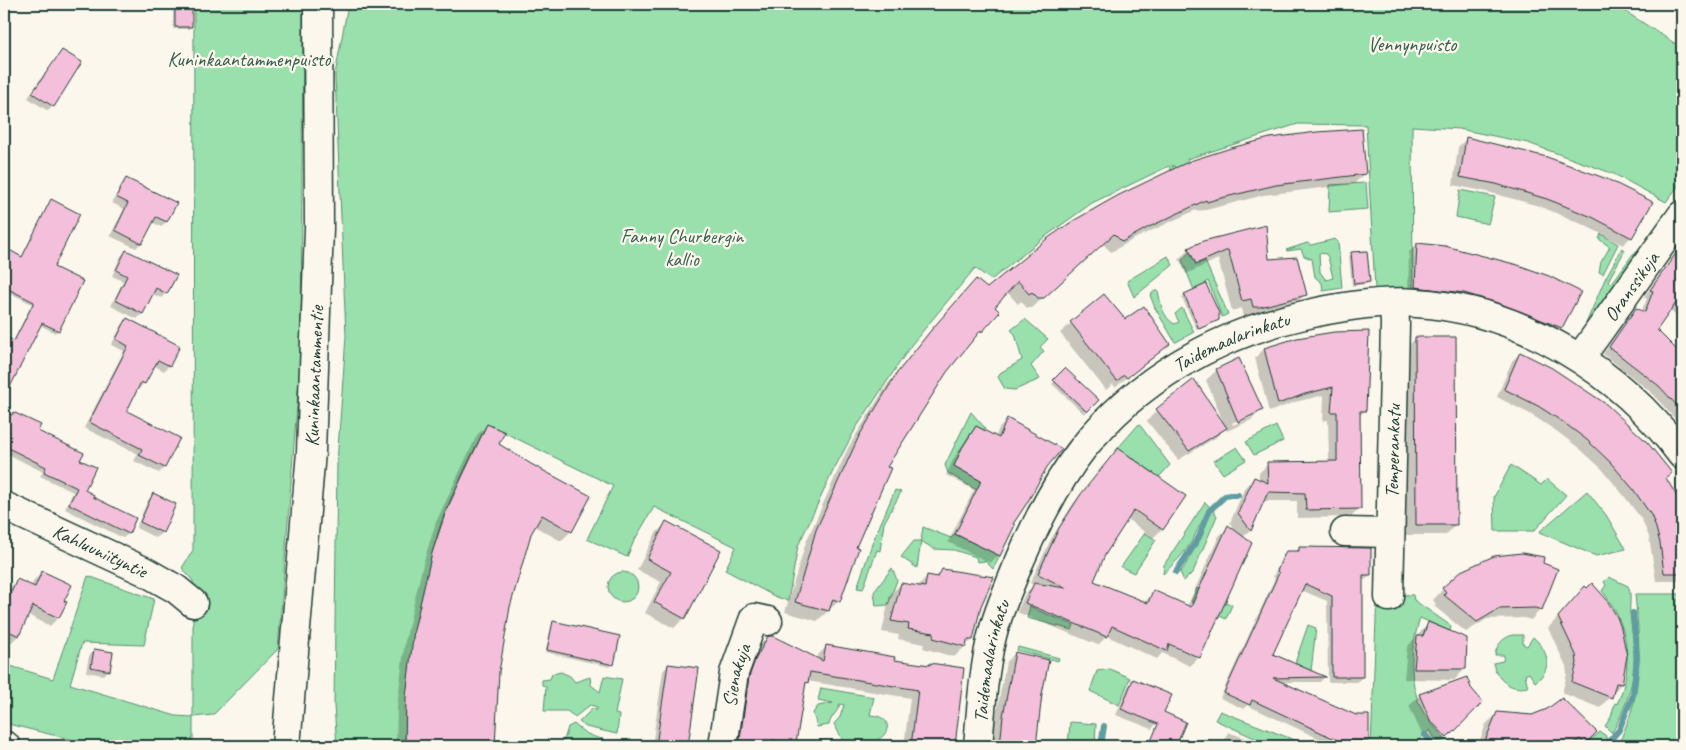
<svg xmlns="http://www.w3.org/2000/svg" width="1686" height="750" viewBox="0 0 1686 750" font-family="Caveat,sans-serif">
<rect width="100%" height="100%" fill="#fbf7ec"/>
<filter id="ink" filterUnits="userSpaceOnUse"><feTurbulence type="fractalNoise" baseFrequency=".02" numOctaves="2"/><feDisplacementMap in="SourceGraphic" scale="10" xChannelSelector="R" yChannelSelector="G"/><feConvolveMatrix kernelMatrix="1 2 1 2 8 2 1 2 1" color-interpolation-filters="sRGB"/></filter>
<g filter="url(#ink)">
<!-- green -->
<path fill="#99e0ad" stroke="#5c8e70" fill-rule="evenodd" d="M194,4H303L301,354L278,649L213,715L193,717V746H98L4,723V664L53,679L88,576L154,599L144,645L82,643L70,684L176,716L193,717V581L182,568L193,550Z
M348,4H1622L1623,10L1682,48V115L1677,121L1682,126V181L1666,202L1614,174L1528,143L1459,129L1412,126L1413,289H1375L1366,125L1298,124L1187,159L1200,190L1183,172L1172,165L1175,172V179L1169,166L1092,203L1046,236L991,280L975,268L912,344L856,428L833,471L798,546L788,601L774,596L725,570L736,547L654,507L634,541L627,557L587,539L613,486L487,424C473,453 458,481 446,510C437,532 432,554 427,576C412,636 407,685 405,746H337L334,706L337,463L346,336L335,75Z
M1366,183L1368,209L1329,212L1330,185Z
M1460,190L1495,197L1488,224L1456,217Z
M1601,234L1618,244L1603,274L1599,272L1601,262L1610,247L1599,239Z
M1335,239L1338,242L1342,288L1323,291L1322,283L1315,277L1312,259L1304,256L1301,249L1287,251L1286,250L1307,243L1311,245ZM1319,253L1326,254L1328,257L1333,278L1326,280L1320,272Z
M1622,248L1625,250L1608,281L1612,283L1633,254L1635,252L1637,253L1584,328L1605,279Z
M1190,251L1196,265L1205,261L1228,314L1222,317L1208,281L1205,283L1206,284L1194,290L1182,260Z
M1168,256L1173,265L1134,297L1127,281Z
M1155,291H1158C1161,304 1162,316 1174,324L1179,322L1175,314L1182,308L1194,332L1176,342H1175L1155,308L1150,295Z
M1025,319L1048,339L1040,347L1044,351L1031,366L1040,379L1015,390L1005,389L998,377L1000,373L1022,360L1015,334L1011,330Z
M971,412L985,428L984,430L976,426L962,448L954,466L987,484L980,492L948,473L945,465Z
M1139,424L1170,465L1149,488L1154,473L1118,448Z
M1276,426L1283,441L1254,455L1246,442Z
M1237,447L1246,460L1223,474L1214,461Z
M1511,465L1541,485L1547,479L1566,495L1534,531H1495L1494,497Z
M895,490L901,492L884,523L880,551L877,550L863,589L857,588L873,541Z
M1587,491L1606,515L1626,549L1596,556L1539,532Z
M1205,502L1210,507C1203,517 1199,528 1193,539C1186,552 1173,565 1163,574L1164,565Z
M1213,510L1217,516L1193,572L1184,581L1180,572L1183,569L1203,534L1207,518Z
M923,527L951,538L955,534L1000,556L993,569L985,561L977,562L976,557L954,550L934,549L921,541L917,568L901,557L914,541H921Z
M1145,533L1156,540L1134,573L1121,567Z
M892,568L897,580L888,605L876,606L874,592Z
M608 587a15 15 0 1 1 30 0a15 15 0 1 1-30 0Z
M1609,577L1628,586C1632,595 1629,603 1630,613C1631,627 1634,641 1634,656C1635,683 1625,709 1612,733L1605,726L1611,717L1615,703L1617,704C1635,665 1628,623 1602,591L1606,585L1604,582Z
M1197,588L1232,605L1226,619L1191,602Z
M1377,594L1413,595L1414,600L1451,626L1450,631L1420,618C1411,646 1408,675 1419,703C1425,719 1439,731 1449,744L1447,746H1439L1430,730L1419,739L1426,746H1371Z
M1635,594H1682V746H1616C1621,741 1623,733 1626,726C1644,683 1639,638 1635,594Z
M1030,606L1039,611L1074,625L1072,630L1027,618Z
M1308,625L1316,628L1311,671L1295,663Z
M1512,635H1523V644L1527,646L1533,637C1548,650 1554,669 1535,682L1529,673L1525,675L1528,687C1510,691 1497,680 1493,663L1503,661L1504,655H1495C1497,644 1502,639 1512,635Z
M1018,647L1059,658L1058,661L1017,650Z
M1110,669L1130,678L1119,705L1090,691L1097,671Z
M561,672L570,676L575,682L590,677L591,685L600,692L604,676L622,679L615,714L619,715L617,734L586,727L579,722L592,709L597,710V707L590,705L575,717L567,711H544L546,687L542,685V680L550,679L552,674Z
M821,688L874,697L870,715C903,717 883,750 860,740L853,745L841,746L842,739L834,724L840,717L844,705L840,704C837,714 831,715 829,725L817,727L813,713L818,706L833,703L818,700Z
M1220,711L1310,746H1272L1215,720Z
M1070,722L1096,724L1095,746H1068Z
M574,724C583,732 591,737 603,739L602,746H561L565,737L568,727Z
M1600,732L1605,735L1607,740L1602,746H1583Z"/>
<!-- shadow -->
<path fill="#0003" fill-rule="evenodd" d="M174,4H191V27L188,29H173V5Z
M63,51L53,106L48,111L28,98L43,75L49,70Z
M1466,139L1631,237L1623,245L1584,225L1539,206L1488,192L1453,185L1458,147Z
M1364,174L1354,184L1264,195L1206,210L1196,211V210L1136,238L1111,252L1103,244L1032,308H1027L1021,301L1018,304L1007,292L994,307L998,312L970,342L946,372L885,467L855,547L839,601L817,621L785,612L806,542L848,448L887,385L922,341L966,291L987,290L1118,197Z
M126,179L175,204L166,222L161,227L152,222L141,243L136,248L110,236L124,209L112,203L121,185Z
M51,200L52,267L58,330L55,333L40,325L10,382L4,379V338L13,342L32,304L4,290V249L21,258Z
M1204,243L1268,260L1305,294L1295,305L1249,317H1243L1241,308L1232,311L1218,259L1186,274L1179,259L1189,249Z
M1417,244L1561,327L1553,335L1408,295L1409,252Z
M1682,244V315L1679,318L1669,310L1655,330L1682,358V427L1652,393L1603,354L1629,317L1636,310L1641,312L1647,299L1644,297Z
M126,251L166,293L161,298L152,294L142,314L137,319L111,306L123,281L112,276L121,256Z
M1352,254L1369,282L1366,284L1352,286L1349,256Z
M1205,286L1218,320L1197,330L1182,298Z
M1104,295L1125,321L1157,354L1115,387L1113,384L1106,390L1060,333Z
M128,319L169,365L164,371L153,365L144,383L139,389L137,388L125,412L178,438L164,468L159,473L134,461L138,454L84,428L124,351L111,345L122,325Z
M1298,339L1365,410L1359,417L1360,508L1351,517L1297,518V501H1263L1250,530L1243,537L1199,657L1190,666L1162,653L1157,659L1107,636L1098,645L1017,612L1025,594L1034,585L1030,583L1051,539L1073,504L1118,450L1162,529L1153,538L1127,519L1104,554L1092,582L1144,603L1154,592L1187,607L1219,536L1228,527L1237,533L1230,523L1245,487L1254,478L1259,480V473L1268,464L1329,463L1328,420L1323,421L1324,395L1295,402L1269,412L1255,358L1264,349Z
M1415,339L1456,524L1446,535H1406L1405,349Z
M1520,353L1665,478L1675,494L1667,502H1680L1682,509V581H1656L1649,537L1642,520L1625,497L1602,469L1579,448L1555,430L1530,414L1497,397L1512,361Z
M1065,370L1097,400L1084,414L1052,384Z
M1217,370L1262,410L1251,420L1227,431L1226,428L1215,438L1178,460L1147,421L1157,410L1224,424L1206,380ZM1251,414V417L1233,425L1232,423Z
M4,412L11,416L13,413L36,431L79,460L83,491L91,498L134,518L128,534L123,538L65,509L73,492L40,476L43,472L4,452Z
M1008,420L1060,449L1040,477L1011,524L999,555L990,563L948,542L974,490L946,475L954,458L968,436L976,427L995,438L999,428Z
M487,425L497,445L571,531L561,541L534,526L530,533L509,606L498,672L494,746H396L397,707L405,641L423,564L436,522L477,435Z
M154,494L162,532L156,538L136,528L148,500Z
M667,522L684,618L674,628L645,613L661,582L637,570L656,533Z
M1299,548L1370,575L1365,580H1362V677L1357,682H1328L1327,601L1301,590L1271,655L1324,678L1320,682H1280L1368,740L1363,745H1333L1247,705L1244,709L1220,698L1275,578L1273,577L1281,558L1286,552H1295Z
M1542,558L1541,609L1531,620L1524,618L1487,619L1466,632L1434,606L1436,604L1433,600L1443,589Z
M943,570L972,640L954,657L923,648L924,644L898,639L899,635L882,632L890,595L901,584L917,587L927,576L935,578Z
M43,572L63,601L65,603L58,618L50,626L28,615L18,636L10,644L4,641V601L10,588L18,580L31,587L34,580Z
M1575,599L1621,684L1600,708L1562,693L1567,674L1566,666L1548,628Z
M554,622L613,664L610,667L545,652L552,624Z
M1428,624L1465,669L1454,680L1404,679L1407,647Z
M768,637L817,660L818,655L826,647L893,662L929,666L931,664L962,669L954,746H904L910,698L807,681L804,686L795,743L791,746H733L747,670L759,646Z
M95,650L109,670L103,675L86,672L89,656Z
M1015,653L1036,730L1035,746H992L994,727L1006,662Z
M668,665L697,669L686,746H652L663,671Z
M1133,681L1157,723L1152,729L1116,715L1128,686Z
M1420,695L1482,702L1441,744L1435,746L1420,730L1409,706Z
M1497,714L1595,732L1581,746H1478L1486,724Z
M1228,732L1267,746H1222Z"/>
<g fill="none" stroke-linecap="round" stroke-linejoin="round">
<!-- stream -->
<path stroke="#619ca1" stroke-width="6" d="M1176,572L1199,537L1209,511L1225,496L1230,495H1238
M1425,735L1435,746
M1101,746L1104,726
M1605,746L1619,730L1633,695L1637,657L1633,613"/>
</g>
<!-- building -->
<path fill="#f4bfda" stroke="#1f3d34" d="M175,4H192V27H175Z
M62,50L82,62L54,107L32,93Z
M1362,129L1366,174L1276,185L1217,199L1207,202L1206,200L1147,228L1122,242L1114,234L1044,298H1038L1032,292L1029,294L1018,281L995,307L1000,312L982,332L981,330L947,372L887,467L891,468L856,547L859,548L840,602L833,599L829,611L795,602L816,530L859,436L897,373L932,329L976,279L987,288L1048,238L1073,221L1117,196L1190,161L1231,148L1270,138L1317,132Z
M1466,137L1547,157L1607,179L1653,202L1632,238L1592,217L1547,199L1496,184L1460,177Z
M126,178L177,203L167,222L156,217L142,244L115,230L128,203L116,197Z
M51,199L80,214L54,267L83,281L59,331L42,323L4,399V336L14,341L34,302L4,287V247L22,257Z
M1266,225L1269,259L1297,257L1307,295L1260,307H1253L1251,299L1242,301L1228,250L1196,264L1188,248L1203,241Z
M1417,243L1445,246L1518,265L1549,276L1581,292L1562,328L1498,303L1464,293L1415,287Z
M1682,245V308L1676,303L1657,330L1682,355V411L1659,386L1609,347L1636,308L1645,312L1653,291L1650,290Z
M126,250L177,275L167,294L156,288L143,314L115,300L127,276L116,270Z
M1367,251L1370,282L1354,284L1351,252Z
M1206,284L1219,313V320L1199,329L1184,294Z
M1104,294L1125,319L1144,306L1170,344L1127,378L1124,375L1117,381L1070,322Z
M127,318L180,346L170,366L158,360L145,384L141,382L127,411L180,438L165,468L139,455L142,449L89,422L128,346L116,339Z
M1369,331L1366,411H1360L1361,509L1306,510L1305,493L1268,492L1251,531L1238,513L1254,477L1268,483L1267,462L1337,461V412H1331L1333,387L1305,394L1278,404L1264,348L1297,338L1334,332Z
M1415,337H1456L1457,525H1416Z
M1520,352L1552,368L1606,404L1647,442L1672,473L1666,478L1682,505V573H1664L1660,543L1656,528L1651,515L1633,489L1610,462L1587,440L1563,422L1538,406L1504,389Z
M1239,358L1263,410L1238,422L1216,369Z
M1065,368L1099,400L1087,412L1053,380Z
M1194,379L1227,428L1189,451L1156,409Z
M4,411L12,415L13,412L41,425L38,431L84,453L80,460L96,467L85,490L94,495L93,497L136,518L129,534L69,504L77,488L44,472L46,467L4,446Z
M1007,418L1062,449L1047,467L1027,503L1013,524L1015,525L1000,556L955,534L981,481L954,466L962,448L976,426L999,438Z
M487,424L505,432L499,444L531,464L591,496L572,532L542,515L531,534L510,607L499,672L495,746H405L406,697L410,662L414,630L432,553L446,511Z
M1118,448L1186,496L1163,530L1134,510L1105,555L1094,581L1148,603L1153,590L1191,607L1228,525L1252,543L1200,658L1169,644L1167,651L1112,626L1107,637L1025,603L1034,583L1066,588L1038,574L1059,528L1081,494Z
M153,493L176,504L163,533L140,522Z
M666,521L721,550L685,619L654,602L671,572L647,559Z
M1299,547L1371,548V575H1363V677H1332V596L1305,584L1273,654L1326,677L1273,678L1356,715H1369V741H1339L1252,700L1250,705L1224,693L1279,573L1277,571L1286,551H1299Z
M1522,553L1544,557L1543,563L1558,569L1542,610L1535,608L1499,609L1477,622L1444,595L1446,593L1442,588L1461,571L1494,556Z
M942,569L994,577L981,606L973,640H967L966,647L933,638L934,633L908,629L909,624L891,621L901,583L925,587L927,575L938,577Z
M42,571L72,585L64,601L67,602L59,618L33,606L19,636L4,629V609L17,579L35,587Z
M1592,583L1607,600L1617,617L1621,628L1627,656L1622,684L1616,683L1612,698L1572,682L1577,663L1576,655L1558,617L1585,586L1587,588Z
M553,621L620,636L614,665L547,650Z
M1428,622L1467,638L1466,669H1414L1417,636H1423Z
M768,636H773L823,661L826,645L895,657L894,660L930,665V663L964,668L955,746H911L918,690L810,672L808,683L806,682L796,743L772,740V746H739L749,677L755,660Z
M94,649L113,652L110,671L91,667Z
M1015,652L1049,660L1042,694L1036,746H1000L1003,716Z
M668,664L699,668L688,746H656Z
M1467,677L1471,688L1483,702L1452,734L1451,733L1447,738L1430,720L1419,694Z
M1133,679L1172,695L1164,712L1186,722L1176,746H1149L1158,724L1121,709Z
M1562,698L1597,732L1585,744L1580,739L1569,746H1483L1497,712L1532,715L1547,709Z"/>
<g fill="none" stroke-linecap="round" stroke-linejoin="round">
<defs>
<g id="minor">
<path id="s1" d="M1580,358L1682,215"/>
<path id="s2" d="M4,506L144,571L176,589L193,603"/>
<path d="M1345,532L1390,533"/>
<path id="s3" d="M1389,597L1395,324L1394,303"/>
<path d="M4,746H6"/>
<path id="s4" d="M286,746L311,452L319,228L318,4"/>
<path id="s5" d="M723,746L734,673L754,618L768,621"/>
<path id="s6" d="M978,746C981,711 983,675 991,640C995,622 1002,604 1009,587C1028,539 1051,489 1083,448C1137,380 1216,335 1300,316C1338,307 1378,300 1417,303C1522,310 1620,371 1682,455"/>
</g>
</defs>
<!-- minor casing -->
<use href="#minor" stroke="#1f3d34" stroke-width="31"/>
<!-- minor -->
<use href="#minor" stroke="#fbf7ec" stroke-width="28"/>
</g>
</g>
<g text-anchor="middle" dominant-baseline="central" stroke-width="4.5" stroke-linejoin="round" paint-order="stroke">
<!-- park labels -->
<g font-size="20" fill="#375e4c" stroke="#fbf7ec">
<text x="1412" y="44">Vennynpuisto</text>
<text x="249" y="59">Kuninkaantammenpuisto</text>
<text x="682" y="236">Fanny Churbergin<tspan x="682" dy="23">kallio</tspan></text>
</g>
<!-- street labels -->
<g font-size="20" fill="#1f3d34" stroke="#fbf7ec">
<text stroke="none"><textPath href="#s1" startOffset="88">Oranssikuja</textPath></text>
<text stroke="none"><textPath href="#s6" startOffset="506">Taidemaalarinkatu</textPath></text>
<text stroke="none"><textPath href="#s4" startOffset="371">Kuninkaantammentie</textPath></text>
<text stroke="none"><textPath href="#s3" startOffset="146">Temperankatu</textPath></text>
<text stroke="none"><textPath href="#s2" startOffset="106">Kahluuniityntie</textPath></text>
<text stroke="none"><textPath href="#s6" startOffset="86">Taidemaalarinkatu</textPath></text>
<text stroke="none"><textPath href="#s5" startOffset="72">Sienakuja</textPath></text>
</g>
</g>
<!-- margin -->
<rect width="1686" height="750" fill="none" stroke="#fbf7ec" stroke-width="20"/>
<rect x="10" y="10" width="1666" height="730" fill="none" stroke="#1f3d34" stroke-width="2" filter="url(#ink)"/>
</svg>
